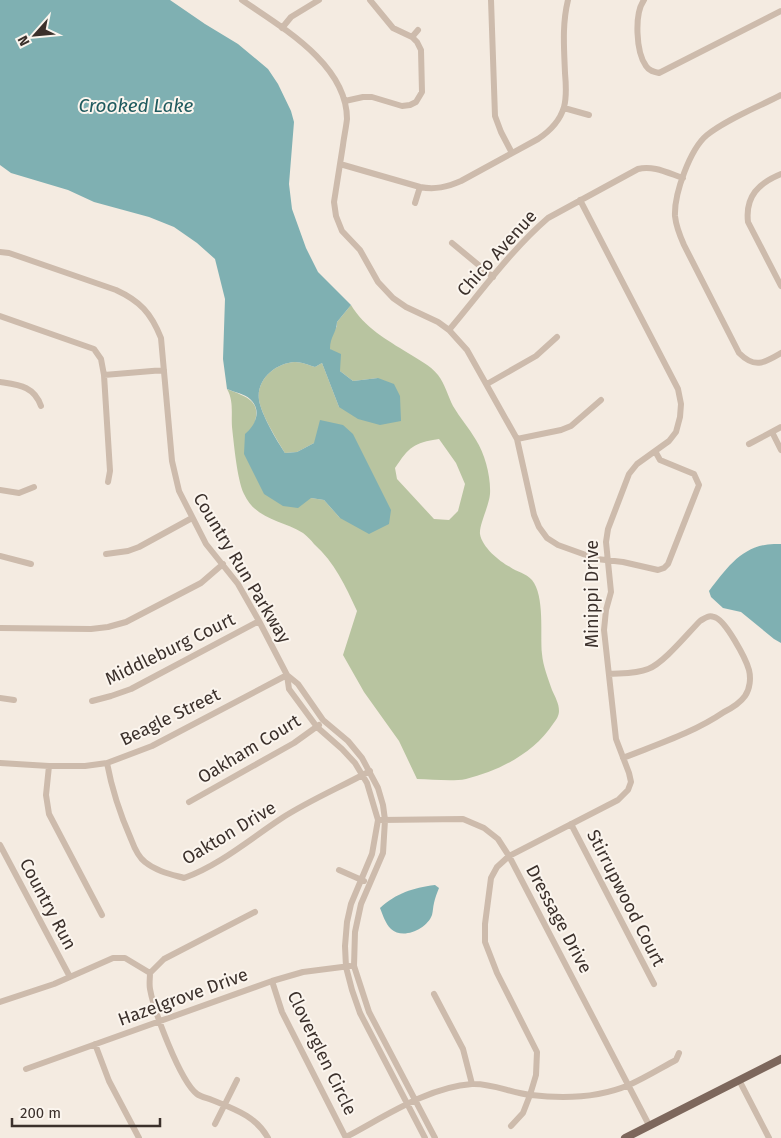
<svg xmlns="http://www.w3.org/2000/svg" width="781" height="1138" viewBox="0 0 781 1138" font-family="'Fira Sans',sans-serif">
<rect width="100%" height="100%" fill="#f4ebe1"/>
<!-- green -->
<path fill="#b8c4a0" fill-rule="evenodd" d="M351,305C364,327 387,340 408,353C419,360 430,365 438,375C445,384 448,396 453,406C460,418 469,428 476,440C485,454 491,477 490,494C489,506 479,525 480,534C482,547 499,561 510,567C517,572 526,573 532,580C545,596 540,634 542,654C543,666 548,678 552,690C555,697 559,703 559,711C559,716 556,720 553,724C534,753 499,771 466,779C451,782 432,779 417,779L399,741L364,692L343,655L357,611C345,585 335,563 314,544C311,540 307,536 303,533C282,520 256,520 244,494C237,479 234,444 232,427C231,414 234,401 227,389C249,398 263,401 253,428L311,498L324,500L340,518L314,443L297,452L285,453C277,440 261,414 259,400C256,379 276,363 295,362C301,362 309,365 315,367L322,363L339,407L378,378L353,381L340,371L330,349V339L337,326V322ZM439,439L456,463L465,484L458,511L449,520L434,519L397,479L395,468C409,447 413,443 439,439Z"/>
<!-- water -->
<path fill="#7fb0b2" d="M0,0H170L205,24L238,44L268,69L278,84L291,111L294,122L289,184L292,209L306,248L318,272L351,305L337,322C337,332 330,336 330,349L341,354L340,371L353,381L378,378L394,384L400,396L401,421L380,425L358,419L339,407L322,363L315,367C309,365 301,362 295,362C276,363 256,379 259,400C261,414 277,441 285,453L297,452L314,443L320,420L343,425L353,434L391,510L389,524L369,534L340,518L324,500L311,498L298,508L283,506L264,494L244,454L245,434C256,425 262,410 250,399C245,394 234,392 227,389L223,359L225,299L215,259L197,243L174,227L149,217L94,202L68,190L11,173L0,165Z
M774,544H781V643L774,639L741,612L723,608L711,597L709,591C727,568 742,545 774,544Z
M435,885L439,888C437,893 435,898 434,903C433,907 433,911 432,915C427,929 403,940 391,929C385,923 383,915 380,908C397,893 412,888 435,885Z"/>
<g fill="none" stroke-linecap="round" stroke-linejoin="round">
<!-- minor -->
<path stroke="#cdbbac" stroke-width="6" d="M242,0C281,27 347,64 347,119C346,128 344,137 343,145C340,164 337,183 334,202L336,216L342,231L360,250L378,282L393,298L406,307L438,322L449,330L467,350L517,439L534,515L539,527L547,538L558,545L597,559L623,562L658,570L664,568L668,564L699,485L694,474L660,460L655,451
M491,0L495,116L501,132L512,153
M644,0C634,14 636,52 646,66C649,71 654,72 659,73L781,11
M282,28L291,17L319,0
M412,37L418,30
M781,95C758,107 727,119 707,135C690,149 674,194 675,216C676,226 680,236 684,245L739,353C755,369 764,363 781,353
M345,101L363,97H372L402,106L410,105L416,102L422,92L421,50L417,42L412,37L393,28L370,0
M564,108L589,115
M340,164L420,187C435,190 447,187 461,181L538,139C550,131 560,121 564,107C567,96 566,84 565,73C564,48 562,24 568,0
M781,174C759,183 745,196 748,222L781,286
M415,203L420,187
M452,243L493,277
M0,252L9,253L116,290C140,301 151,313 161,338L172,461L179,491L206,544L238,584L259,621L287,675L289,689L317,727L342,749L355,763L367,783L378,820L372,854L351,904L347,922L345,946L346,967L352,990L360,1013L425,1138
M0,316L94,349L101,359L104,375L110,471L108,482
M449,330C481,292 511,250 548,218L638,169C653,165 668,173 683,178
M104,375L164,370
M0,382C19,385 34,386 41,406
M487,384L536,356L557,337
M772,432L781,450
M517,439L561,430L571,426L601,400
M749,444L781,427
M0,490L19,493L34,487
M106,554L128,551L139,547L192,518
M0,556L31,564
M0,628L91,629L108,627L126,622L201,583L223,564
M609,674C621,673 636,674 648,669C663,664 688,633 700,621C705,618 708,615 714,617C725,619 746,659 749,670C751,678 750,689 745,696C740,703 732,708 724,712C693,733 658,744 623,758
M287,675L298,684L323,720L348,741L362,758L378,788L383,805L385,820L383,853L361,904L355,932L354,966L369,1012L435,1138
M0,698L14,700
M92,701L111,696L131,689L259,621
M0,763L49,766H85L107,763L152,746L287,675
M107,763C112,790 120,814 131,839C134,847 138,857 145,862C156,871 170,874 184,878C220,865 250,839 282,818C310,800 341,787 370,771
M49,766L46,795L49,814L102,915
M189,802L294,743L319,725
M381,820L463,819L484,828L498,839L509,856L649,1125
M571,824L654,984
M0,845L70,977
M339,870L364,881
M150,973C150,978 149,984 150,989C154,1011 180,1081 197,1094C201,1097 207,1098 212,1100C234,1109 256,1116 268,1138
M150,973L164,959L255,912
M272,981L282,1012L346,1138
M434,994L463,1049L472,1084
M0,1002L54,984L113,958H125L150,973
M95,1044L109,1081L139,1138
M26,1069L272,981L303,972L350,966
M739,1080L769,1138
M215,1124L237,1080
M511,1126L523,1113L530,1095L536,1075L537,1052L497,973L485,942V924L491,878L497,867L509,856L618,800L628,790L631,782L629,773L616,739L604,630L606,610L611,592L606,542L608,529L629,474L637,464L669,441L676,432L680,417L681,404L678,389L580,200
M346,1137C384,1117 428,1087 472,1084C492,1083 511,1093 531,1095C564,1099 598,1098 629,1085C645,1078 661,1068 676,1060L679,1053"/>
<!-- major -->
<path stroke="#7d675c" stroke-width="8" d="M625,1138L781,1059"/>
</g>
<g text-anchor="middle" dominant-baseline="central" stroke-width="4" stroke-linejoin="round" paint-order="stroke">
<!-- street labels -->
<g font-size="18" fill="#3b302b" stroke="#fbf5ee">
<text transform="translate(497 253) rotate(-48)">Chico Avenue</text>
<text transform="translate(242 568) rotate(59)">Country Run Parkway</text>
<text transform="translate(592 594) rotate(-90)">Minippi Drive</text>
<text transform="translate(170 649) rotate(-26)">Middleburg Court</text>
<text transform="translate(170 717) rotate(-26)">Beagle Street</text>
<text transform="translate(249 749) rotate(-31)">Oakham Court</text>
<text transform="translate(229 833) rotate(-31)">Oakton Drive</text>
<text transform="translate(626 898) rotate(63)">Stirrupwood Court</text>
<text transform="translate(48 904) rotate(62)">Country Run</text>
<text transform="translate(559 919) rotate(62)">Dressage Drive</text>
<text transform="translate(183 997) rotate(-20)">Hazelgrove Drive</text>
<text transform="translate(322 1053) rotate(64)">Cloverglen Circle</text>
</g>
<!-- water labels -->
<g font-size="19" font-style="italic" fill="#1f5a5e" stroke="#fbf5ee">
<text x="136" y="105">Crooked Lake</text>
</g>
</g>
<!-- north arrow -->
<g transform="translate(35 35) rotate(243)" stroke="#fbf5ee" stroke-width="4" paint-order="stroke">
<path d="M0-4L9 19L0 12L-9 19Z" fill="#3b302b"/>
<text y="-8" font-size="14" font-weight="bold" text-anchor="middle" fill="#3b302b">N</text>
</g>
<!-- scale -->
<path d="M12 1118v8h148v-8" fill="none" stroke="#3b302b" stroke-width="2.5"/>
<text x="20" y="1118" font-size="15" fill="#3b302b" stroke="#fbf5ee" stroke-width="4" paint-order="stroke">200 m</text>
</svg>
